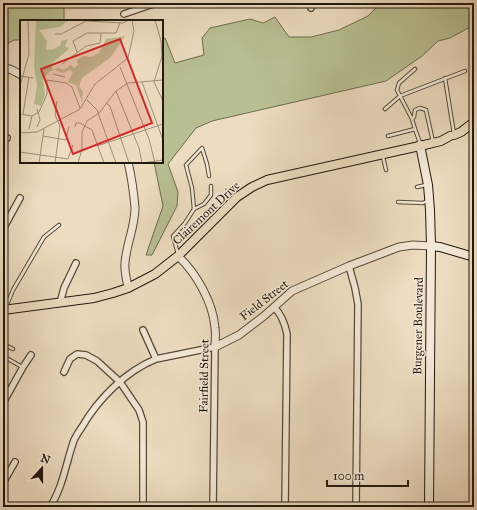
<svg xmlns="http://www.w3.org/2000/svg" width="477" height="510" viewBox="0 0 477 510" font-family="'IM FELL Great Primer',serif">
<rect width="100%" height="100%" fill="#eddcc0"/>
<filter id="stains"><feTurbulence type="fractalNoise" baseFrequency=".005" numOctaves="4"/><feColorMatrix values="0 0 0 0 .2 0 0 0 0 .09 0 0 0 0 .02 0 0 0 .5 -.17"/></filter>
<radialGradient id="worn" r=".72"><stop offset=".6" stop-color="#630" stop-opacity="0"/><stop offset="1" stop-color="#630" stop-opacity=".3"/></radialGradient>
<!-- green -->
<path fill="#b8c093" stroke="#6d6c50" d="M3,3H64V21H21V40H14L3,46Z
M381,3H474V25L450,38L438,41L422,56L386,81L212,121L196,128L168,164L178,192L177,206L152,255H146L163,206L154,162H162V39L165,38L175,63L204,55L202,38L210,28L250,19L263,23L275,17L289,37H311L339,30L368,16Z"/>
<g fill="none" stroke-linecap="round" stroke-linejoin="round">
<defs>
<path id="service" d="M415,69L399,83L397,90L412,119L414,117L415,110L420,108L426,110L433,142
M445,78L454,134
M385,109L400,96L465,71
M412,119L415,129L420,143
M388,136L415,129
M383,157L386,170
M209,176L207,164L202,148L186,165L192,188L194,209L204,204L211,195V186
M417,187L426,185
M398,202L423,203L427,201
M178,254L173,236L185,223L194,209
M6,307L13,290L44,237L59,225
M3,344L13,349
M3,356L22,367"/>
<path id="minor" d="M311,8L313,3
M124,14L156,3
M3,137L7,138
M3,229L20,198
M349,266L355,288L358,304L356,507
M60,303L64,288L76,263
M274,307C282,315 285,324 287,334L285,507
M143,330L156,359
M64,372L70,359L77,354L86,355L97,361L120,382L139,410L143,422V507
M3,403L23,367L31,355
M3,483L15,462
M50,507C63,487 66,463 74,440C76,436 79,431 82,427C98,399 126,371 156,359L215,347L213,507"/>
<path id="tertiary" d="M3,69C10,67 15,72 21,75
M128,162C131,175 134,195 135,208C135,227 126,245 125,263C124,271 127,280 128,288
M178,256C196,273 213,302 215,328C216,334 215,341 215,347L239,335L264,316L292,291L349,266L399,247L413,245L431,246"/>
<path id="secondary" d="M420,145L428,185L430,210L431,246L429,507
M431,246L440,247L474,257"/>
<path id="primary" d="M454,135L461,132L474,122
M3,310L94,298L113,293L128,288L155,274L178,256L237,197L252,187L267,180L424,145L441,141L450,136"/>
</defs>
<!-- service casing -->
<use href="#service" stroke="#554a3a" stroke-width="4.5"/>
<!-- minor casing -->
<use href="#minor" stroke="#554a3a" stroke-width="8"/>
<!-- tertiary casing -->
<use href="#tertiary" stroke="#554a3a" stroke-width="9"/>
<!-- secondary casing -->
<use href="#secondary" stroke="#22190d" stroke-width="10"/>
<!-- primary casing -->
<use href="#primary" stroke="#22190d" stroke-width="10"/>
<!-- service -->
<use href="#service" stroke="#f3e8d6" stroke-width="2.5"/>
<!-- minor -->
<use href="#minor" stroke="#f3e8d6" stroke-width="5.5"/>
<!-- tertiary -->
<use href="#tertiary" stroke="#f3e8d6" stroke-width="7"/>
<!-- secondary -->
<use href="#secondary" stroke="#f3e8d6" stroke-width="8"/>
<!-- primary -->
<use href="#primary" stroke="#eddcc0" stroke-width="8"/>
</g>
<g text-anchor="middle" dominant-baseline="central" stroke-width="3" stroke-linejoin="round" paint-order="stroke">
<!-- street labels -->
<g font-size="12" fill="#22190d" stroke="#f3e8d6">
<text transform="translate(206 213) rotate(-43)">Clairemont Drive</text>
<text transform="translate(264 300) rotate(-38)">Field Street</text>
<text transform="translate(418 326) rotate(-89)">Burgener Boulevard</text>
<text transform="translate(204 376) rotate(-89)">Fairfield Street</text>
</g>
</g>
<!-- overview -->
<g transform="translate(20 20)">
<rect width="143" height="143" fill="#eddcc0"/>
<path d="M16,0H49L40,7L19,10L27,21L26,30L34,29L41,25V21L48,19L45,26L49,29L31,44L33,50L38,48L44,50L51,45L54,48L58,45L57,40L64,36L71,37L79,33L86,19L105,16L90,38L62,58L59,66L63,72L62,82L56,65L48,62L53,52L50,50L42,53L36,50L30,51L23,59L25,74L21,86L14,84L17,65L14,47Z" fill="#b8c093"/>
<path fill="none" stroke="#9c8e78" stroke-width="1" d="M135,0L141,21L142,36L134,62L143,81M35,14H41L66,1L103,3L109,0M57,32L53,21L67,13H96L100,3M42,44L66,26L80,23L81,13M100,47L129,119L135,143M33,54L45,57M0,56L13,58M122,62L143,120M108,63L143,60M0,66L9,34L8,0M96,71L119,128L122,143M67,80L77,90L96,143M86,83L90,86L109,143M0,94L12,96L19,92L27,74V60L46,63L52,67L60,88M3,94L9,57M17,107L20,100L17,89M55,107L56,103H60L72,110L84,143M9,109L12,96M0,113L17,112L60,89L75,64L108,38L114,11L112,0M23,116L46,120L49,106M77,126L143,104M0,132L48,139L53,125M19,143L24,109M35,143L40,106L35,95L37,81M58,143L62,129V112L67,101L79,93L96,71L108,63M122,143L143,140"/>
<path fill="#d62828" fill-opacity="0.15" stroke="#d62828" stroke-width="2" d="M100,19L132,103L53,134L21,49Z"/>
<rect width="143" height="143" fill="none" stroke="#22190d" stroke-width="2"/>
</g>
<!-- margin -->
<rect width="477" height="510" fill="none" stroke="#eddcc0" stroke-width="16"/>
<rect x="4" y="4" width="469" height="502" fill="none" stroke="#22190d" stroke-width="2"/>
<rect x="8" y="8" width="461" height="494" fill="none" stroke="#22190d"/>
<!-- north arrow -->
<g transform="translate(42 468) rotate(21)" stroke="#f3e8d6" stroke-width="3" paint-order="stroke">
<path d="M0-3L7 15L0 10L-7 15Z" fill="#22190d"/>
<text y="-6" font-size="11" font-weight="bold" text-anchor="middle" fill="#22190d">N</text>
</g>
<!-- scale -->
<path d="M327 480v6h81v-6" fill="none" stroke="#22190d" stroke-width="2"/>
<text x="333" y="480" font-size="12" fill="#22190d" stroke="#f3e8d6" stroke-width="3" paint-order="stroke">100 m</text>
<rect width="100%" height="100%" filter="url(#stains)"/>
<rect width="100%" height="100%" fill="url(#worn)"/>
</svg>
